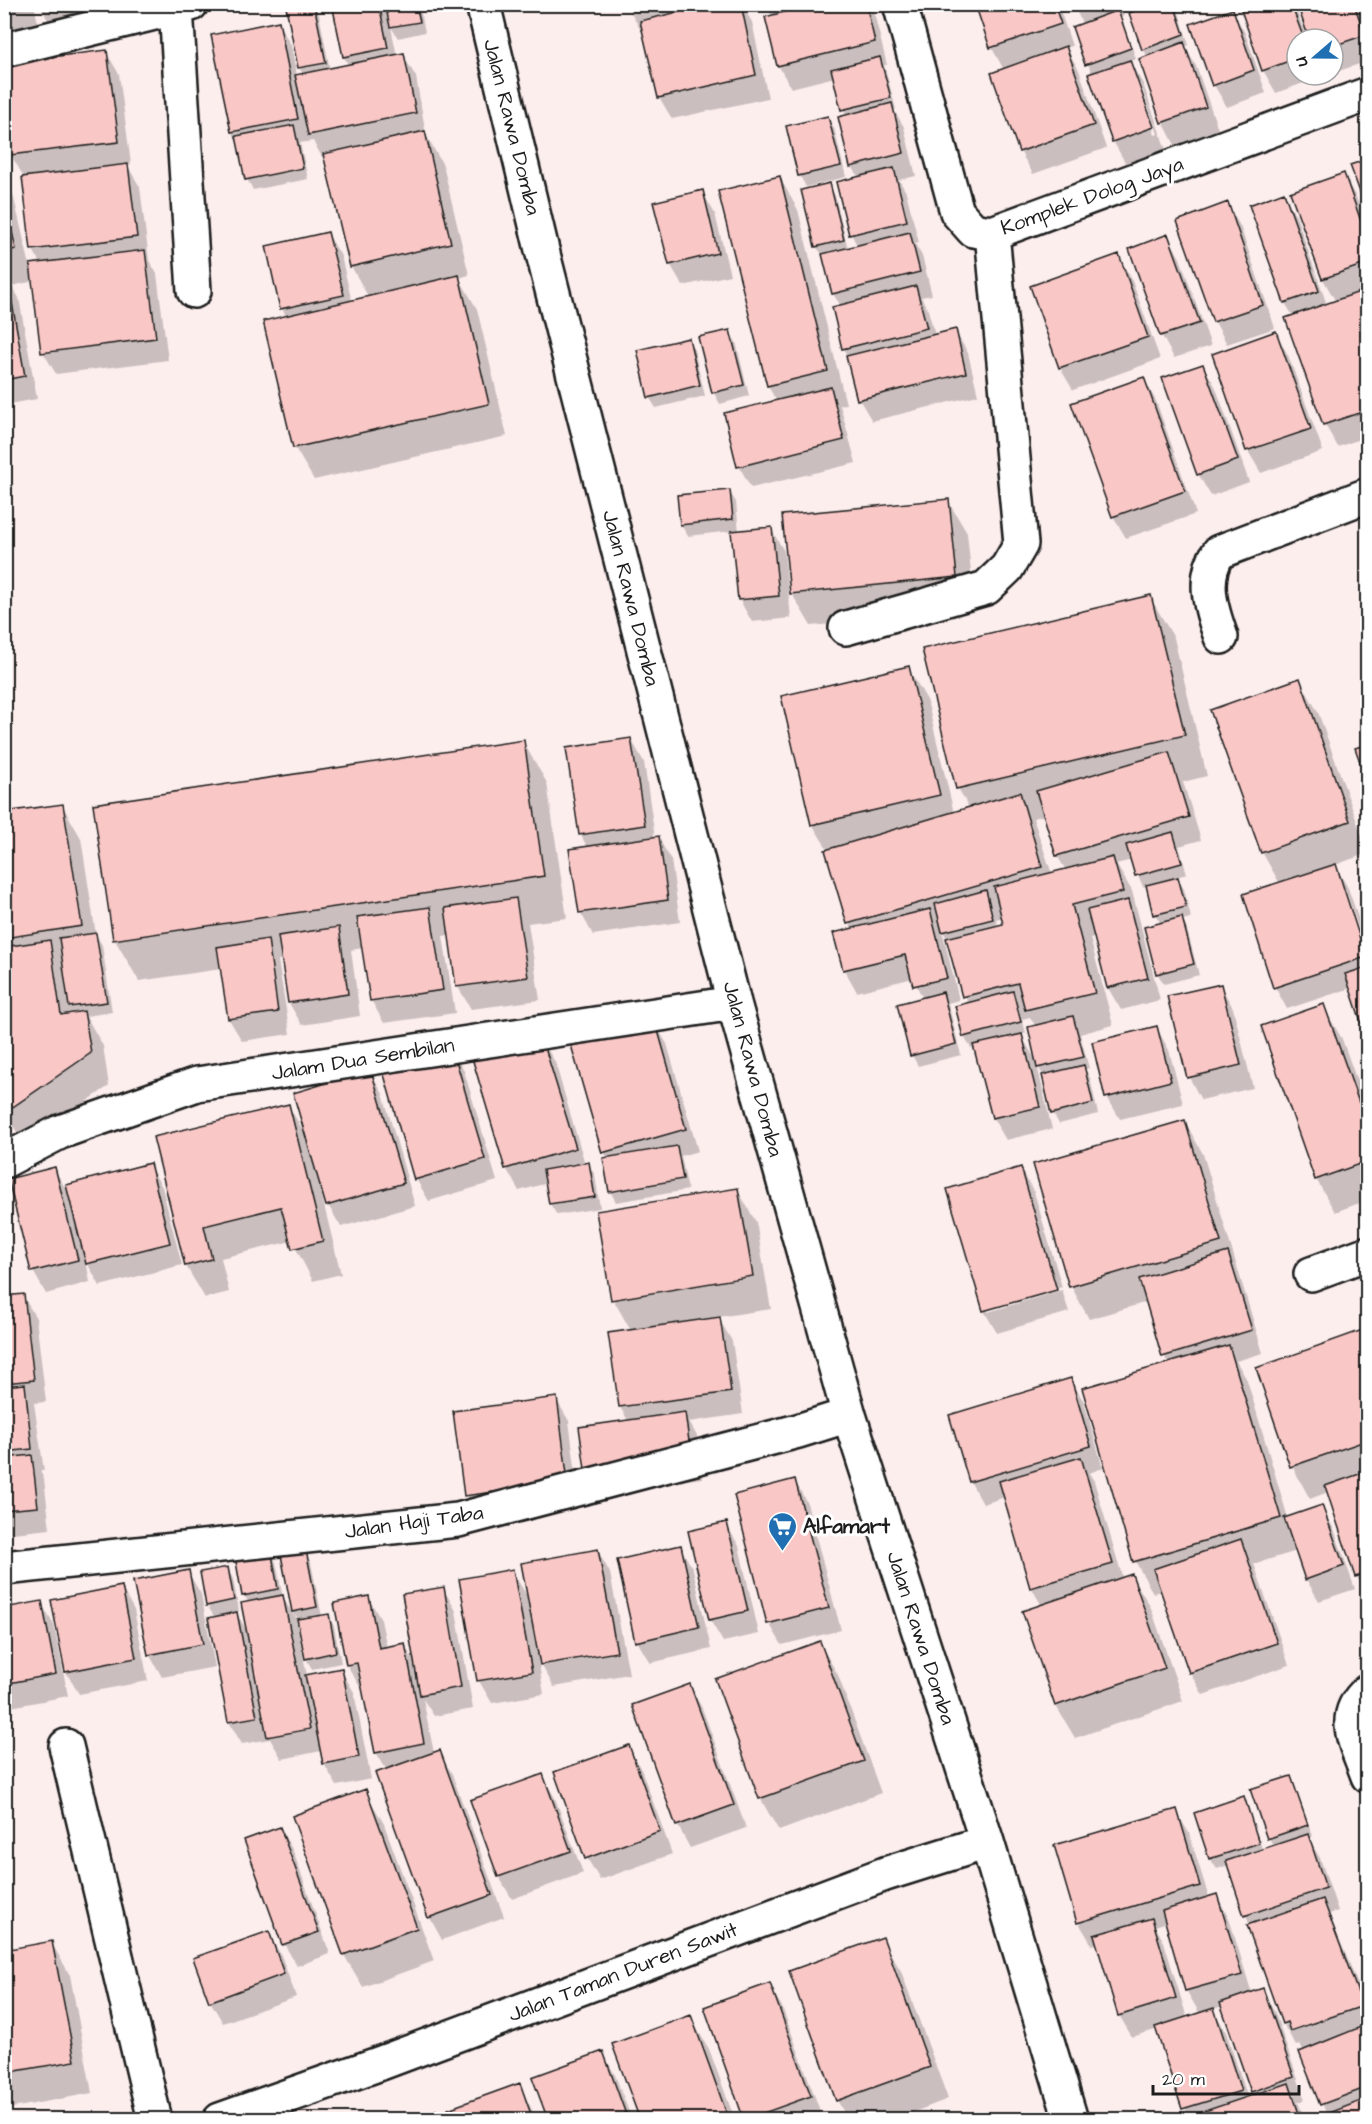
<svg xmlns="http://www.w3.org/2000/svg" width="1372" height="2124" viewBox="0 0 1372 2124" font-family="'Architects Daughter',sans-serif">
<rect width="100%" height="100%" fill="#fdeeee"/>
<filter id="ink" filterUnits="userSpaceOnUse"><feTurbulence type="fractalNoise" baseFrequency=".0167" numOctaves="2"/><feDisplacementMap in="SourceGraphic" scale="12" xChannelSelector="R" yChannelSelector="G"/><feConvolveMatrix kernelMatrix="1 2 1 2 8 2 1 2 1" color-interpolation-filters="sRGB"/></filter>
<g filter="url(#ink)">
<!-- shadow -->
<path fill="#0003" fill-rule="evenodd" d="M4,4H34L39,28L4,36Z
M39,4H99L100,9L48,20Z
M313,4L319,14L330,70L349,66L344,57L333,4H419L425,32L398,38L391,27L397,56L403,55L416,77L426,135L443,165L469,275L459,278L477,309L507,436L314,480L295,448L265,322L287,317L282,309L268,247L328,234L341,256L352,302L369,298L351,266L325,156L322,157L313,141L300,143L308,179L253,190L247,179L240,145L232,132L278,23L291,45L297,76L304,75L299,68L288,8Z
M626,4H741L752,22L768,98L672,119L659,97L644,36Z
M766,4H877L869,6L875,17L887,65H884L896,109L894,110L904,127L916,176L899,180L906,192L919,243L915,244L922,256L932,295L921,297L928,310L935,335L955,331L968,353L978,395L872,421L859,399L844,348L841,306L833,294L825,257L816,247L803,191L829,185L835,196L848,249L858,247L851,234L859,178L852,166L846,116L835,77L791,88L778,65L772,16Z
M976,4H1058L1072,46L1066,48L1079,70L1106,148L1033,174L1020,151L1004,70L992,48Z
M1073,4H1120L1124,16L1121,17L1136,59L1130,62L1143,84L1166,150L1126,164L1113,141L1092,74L1074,28L1083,25ZM1137,83H1140L1158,134L1155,135Z
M1157,4H1174L1178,10L1189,45L1185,47L1196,66L1218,129L1175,145L1163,122L1148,57L1143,49Z
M1240,4H1294L1307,39H1297V75L1320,77L1276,93L1263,70Z
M1299,4H1358L1368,31V61L1333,73V39H1311Z
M1232,11L1245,33L1266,93L1227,107L1214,85Z
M106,52L119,74L131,164L127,165L140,187L149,260L157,274L168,360L56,374L43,352L34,281L12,286L19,298L37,399L4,405V156L30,266L41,264L33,250L25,179L11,155Z
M828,118L834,128L846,177L806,187L800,176L788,127Z
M1343,175L1356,197L1368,230V436L1338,447L1325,425L1287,319L1293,316L1285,303L1251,206L1283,194L1296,216L1327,305L1336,302L1323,279L1292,192Z
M780,178L798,210L846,404L840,405L856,463L751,488L739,466L777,402L768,386L720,192Z
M702,191L715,214L730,275L683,286L670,264Z
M1227,204L1240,226L1275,328L1227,344L1215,322L1179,222Z
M1168,236L1180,258L1211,346L1174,358L1162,336L1131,249Z
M1118,256L1131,278L1160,359L1073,390L1060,368L1032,287Z
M729,331L736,342L749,396L720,404L714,393L700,338Z
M1276,333L1288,355L1323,451L1261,473L1248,451L1214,355Z
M688,340L694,350L705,396L656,408L649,397Z
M1203,365L1216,388L1249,482L1211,496L1198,474Z
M1144,379L1156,401L1196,514L1126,538L1113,516Z
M729,491L736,502L739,532L771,529L784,551L791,618L752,622L739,599L732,531L688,536L681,525Z
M948,501L967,533L975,610L811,626L792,594L784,516Z
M1150,597L1174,638L1207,776L1183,782L1201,840L1179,846L1187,874L1176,877L1184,889L1191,918L1182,920L1187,930L1199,975L1164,984L1157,973L1161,924L1155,914L1148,885L1143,887L1132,860L1116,864L1132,891L1160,1000L1121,1010L1108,988L1096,937L1090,938L1113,1025L1080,1034L1089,1068L1085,1069L1090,1078L1098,1114L1059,1124L1053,1113L1043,1075L1037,1065L1052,1129L1006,1140L993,1118L975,1046L971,1048L964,1037L957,1007L968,1004L949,941L942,930L959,1000L948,1003L961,1055L918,1066L912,1055L923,999L913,978L857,992L844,969L852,930L828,850L812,824L908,668L927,700L954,813L969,808L958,788ZM1045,815L1057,856L1066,870L1052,874L1033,818ZM1003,917L1004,925L998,926L996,919ZM1030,1017L1036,1027V1061L1021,1035L1026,1033L1022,1019Z
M1299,679L1318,712L1368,853L1335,865L1348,888L1368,947V956L1345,888H1342L1368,965V1037L1351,988L1287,1009L1275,987L1280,884L1262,852Z
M631,739L644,762L655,838L658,837L671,860L680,922L593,935L581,913L571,851L588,848L580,834Z
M523,742L547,783L567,918L528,923L540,1000L471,1009L458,987L450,935L443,936L455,1013L384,1023L371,1000L363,948L351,950L360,1016L302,1025L289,1003L283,960H278L290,1034L242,1041L229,1019L221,969L139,981L115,940Z
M62,805L81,838L96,935L102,945L112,1012L86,1016L103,1046L109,1086L24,1145L6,1113L4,1104V814Z
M1220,985L1233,1008L1253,1088L1201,1100L1189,1077Z
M1323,1006L1342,1039L1368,1112V1200L1335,1212L1316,1179Z
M654,1022L667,1044L698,1151L681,1156L688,1190L616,1202L610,1191L607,1159L573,1046Z
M1156,1027L1169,1050L1183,1104L1120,1119L1107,1097Z
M542,1040L555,1062L585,1164H588L595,1175L600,1208L557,1215L550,1204L547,1183L519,1191L506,1168Z
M451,1049L464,1071L497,1181L429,1201L416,1179Z
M370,1072L383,1094L415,1206L341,1227L328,1205L320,1181H318L341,1274L313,1281L292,1241L221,1258L229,1292L205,1298L186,1266L154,1138L288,1105L306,1135Z
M1185,1122L1203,1154L1263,1353L1236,1361L1247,1380L1288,1518L1321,1507L1334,1529L1355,1589L1319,1601L1306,1579L1297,1551L1254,1564L1289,1665L1203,1695L1190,1672L1162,1591L1153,1593L1135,1561L1168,1365L1147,1302L1089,1319L1071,1286Z
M149,1165L162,1187L182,1265L100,1286L86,1261L90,1282L46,1294L33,1271L54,1168L68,1193Z
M1021,1169L1034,1192L1062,1287L988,1309V1312L1062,1290L1069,1312L997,1333L984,1311L949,1190Z
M737,1189L756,1222L771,1309L718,1317L732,1341L743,1414L689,1422L697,1436L703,1478L599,1491L586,1469L629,1422L620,1407L609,1334L631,1331L613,1299Z
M23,1296L36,1318L46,1402L34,1403L44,1471H40L44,1479L50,1529L4,1534V1298Z
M1368,1330V1596L1357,1577L1328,1492L1310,1499L1292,1466Z
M1071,1380L1084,1402L1103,1468L1089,1473L1094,1481L1123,1579L1132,1576L1151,1608L1183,1701L1075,1738L1056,1706L1024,1612L1042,1606L1031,1587L1005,1497L983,1504L970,1481Z
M556,1399L569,1421L580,1504L479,1518L466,1496Z
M795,1481L807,1503L841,1630L782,1645L769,1623Z
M726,1524L739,1546L759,1634L723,1642L710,1620Z
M680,1547L693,1569L711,1649L650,1663L637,1641Z
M270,1551L276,1562L283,1598L294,1616L282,1556L305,1552L311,1563L322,1617L328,1616L334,1626L341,1663L312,1669L304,1655L299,1621L295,1614L307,1676L341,1670L354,1692L371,1779L337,1786L324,1764L321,1751L282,1759L270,1739L242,1744L229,1722L209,1619L215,1618L207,1605L227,1568L233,1579L239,1611L236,1612L248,1633L249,1603L244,1595Z
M598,1551L610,1573L629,1674L554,1687L538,1659L544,1694L492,1703L479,1681L460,1580L512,1571L529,1599Z
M188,1572L201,1594L215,1667L162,1677L149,1654Z
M121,1587L134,1610L148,1681L79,1694L66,1672Z
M443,1588L456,1611L473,1709L434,1716L423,1699L434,1753L439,1752L452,1774L504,1917L442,1940L430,1918L377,1774L387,1771L376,1752L363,1686L360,1687L347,1665L368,1597L381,1620L387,1648L404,1644L415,1663Z
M41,1603L54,1625L68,1696L11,1707L4,1695V1610Z
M819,1642L838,1675L881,1793L779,1831L760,1798Z
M690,1686L702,1708L746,1828L690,1848L678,1826L634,1706Z
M628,1747L641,1769L672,1854L600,1880L587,1858Z
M543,1776L555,1798L583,1873L512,1899L499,1877L472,1801Z
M1290,1777L1313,1836L1308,1838L1320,1858L1338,1911L1329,1914L1368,2009V2120L1327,2115L1301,2052L1304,2051L1300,2045L1296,2046L1283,2024L1229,1865L1217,1869L1210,1859L1243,1798L1263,1851L1274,1847L1269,1838Z
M365,1791L384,1824L434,1961L363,1987L344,1955L294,1817Z
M1176,1811L1189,1833L1209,1898L1217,1896L1229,1918L1252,1994L1262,1990L1275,2013L1305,2100L1298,2102L1305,2120H1185L1189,2118L1158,2029L1132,2037L1119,2015L1098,1943L1092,1945L1079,1923L1056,1846ZM1167,1922L1186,1990L1200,2014L1187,2018L1164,1942L1155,1926ZM1223,2006L1255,2096L1248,2098L1226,2032L1213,2009Z
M280,1828L293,1851L330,1954L297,1966L284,1944Z
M268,1933L281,1955L296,1997L223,2023L210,2001Z
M882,1939L901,1971L948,2099L893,2120H848L837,2100Z
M51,1942L70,1975L92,2093L7,2109L4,2105V1951Z
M769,1985L782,2007L823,2119L746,2120L705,2008Z
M690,2017L709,2049L735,2120H642Z
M603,2053L615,2075L632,2120H549Z
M519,2084L537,2120H454Z"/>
<!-- building -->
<path fill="#f9c8c6" stroke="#1c1c1c" stroke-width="1.5" d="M4,4H27V6L4,11Z
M297,4H314L326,63L298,68L286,7Z
M332,4H379L388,48L343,57Z
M385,4H416L420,22L390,27Z
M712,4H741L756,75L658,98L640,21Z
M815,4H866L875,42L777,66L765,17Z
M975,4H1054L1061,24L990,48Z
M1153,4H1174L1184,34L1142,50L1129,13Z
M1239,4H1291L1304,39H1297V58L1262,71Z
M1297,4H1354L1365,35L1333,46V39H1309Z
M1233,9L1254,70L1212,86L1190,24Z
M1118,10L1131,48L1085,65L1072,27Z
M279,21L298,119L231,132L211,35Z
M1184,42L1206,107L1161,123L1139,59Z
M1066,46L1094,125L1019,152L991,73Z
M107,50L119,142L10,155L4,115V63Z
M404,53L416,113L308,135L295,75Z
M880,57L891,98L841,110L831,69Z
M1130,60L1154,127L1112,142L1088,74Z
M892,103L904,153L850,167L838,117Z
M828,116L841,166L798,176L786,126Z
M294,125L303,168L245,180L236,136Z
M425,131L451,243L350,267L323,154Z
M1368,159V214L1350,165Z
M128,164L137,237L31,250L22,177Z
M894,168L907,221L849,235L836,182Z
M1344,173L1368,241V263L1322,279L1290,192Z
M780,176L828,371L767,386L718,191Z
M830,183L844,240L815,247L801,190Z
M703,190L718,253L669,265L653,202Z
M1284,192L1319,291L1284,303L1249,205Z
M4,198L16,249L4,252Z
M1228,202L1263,305L1213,322L1177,221Z
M328,232L344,295L280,309L266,246Z
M910,232L920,272L832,294L822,254Z
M1168,234L1200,323L1160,336L1129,249Z
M145,250L156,338L41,353L30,264Z
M1119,254L1148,337L1059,368L1030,286Z
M4,274H7L25,376L4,380Z
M459,275L489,404L293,448L263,321Z
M916,286L927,328L842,349L832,307Z
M1368,289V410L1323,425L1285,318Z
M956,329L966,373L857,400L846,356Z
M730,330L744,385L712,393L698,337Z
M1276,331L1311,429L1246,451L1212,354Z
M689,338L700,385L648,398L637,350Z
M1203,364L1238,460L1197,475L1162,378Z
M1144,377L1185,491L1112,517L1071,403Z
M831,387L844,440L737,467L724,413Z
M730,490L733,519L680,525L677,495Z
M949,499L957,577L790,594L782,515Z
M772,527L779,596L738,600L731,531Z
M1151,595L1185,735L956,789L922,649Z
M909,666L940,795L811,825L781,696Z
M1300,678L1350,821L1261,853L1210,710Z
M631,738L645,825L579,835L566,748Z
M524,740L544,876L113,940L93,804Z
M1368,744V784L1355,748Z
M1169,752L1189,817L1056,856L1036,791Z
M1020,792L1042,867L847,924L825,850Z
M63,804L82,926L4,938V812Z
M1173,832L1182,863L1135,876L1126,845Z
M659,836L668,900L579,913L569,849Z
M1113,857L1123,892L1072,905L1095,993L1025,1010L1018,983L962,997L946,938L1003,924L994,887Z
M1336,864L1366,957L1273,988L1243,894Z
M1178,877L1186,907L1153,915L1146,885Z
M986,890L993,919L942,932L935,904Z
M516,898L528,977L456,987L445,908Z
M1128,900L1148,978L1107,988L1087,910Z
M430,907L443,990L370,1001L357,917Z
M930,909L947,978L913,986L905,955L843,970L833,933Z
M1182,917L1194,964L1156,974L1144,927Z
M339,927L348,994L288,1003L278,936Z
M96,933L107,1002L69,1007L59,938Z
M268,939L278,1012L228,1019L217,947Z
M50,940L61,1015L84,1011L91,1053L4,1113V947Z
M1368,967V1042L1345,974Z
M1221,984L1241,1065L1187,1078L1167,996Z
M1013,991L1021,1022L963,1037L955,1006Z
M943,992L956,1044L910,1056L897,1004Z
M1324,1004L1368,1128V1161L1315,1180L1261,1026Z
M1073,1016L1084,1057L1037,1068L1028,1027Z
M655,1020L686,1129L602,1153L571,1045Z
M1157,1026L1171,1081L1105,1098L1092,1042Z
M1022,1034L1040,1107L992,1118L973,1045Z
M542,1038L576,1148L505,1169L470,1051Z
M452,1047L485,1159L414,1180L381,1064Z
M1084,1065L1093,1103L1051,1114L1042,1075Z
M371,1070L404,1183L326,1206L293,1093Z
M289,1104L323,1241L292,1249L281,1207L204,1226L212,1259L185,1266L153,1137Z
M1185,1120L1221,1242L1069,1287L1033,1164Z
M677,1146L683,1179L609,1192L603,1158Z
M589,1162L595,1197L549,1204L543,1170Z
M150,1163L170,1243L86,1264L66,1185Z
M55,1167L78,1260L31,1272L8,1179Z
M1021,1167L1057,1290L983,1311L947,1189Z
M738,1188L753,1276L611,1300L596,1211Z
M1228,1252L1252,1330L1162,1357L1139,1279Z
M24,1294L34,1380L4,1383V1296Z
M720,1317L731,1392L619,1407L608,1333Z
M1368,1328V1440L1290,1467L1256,1368Z
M1229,1345L1281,1518L1133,1562L1082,1388Z
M1071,1378L1091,1446L969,1482L949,1415Z
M25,1384L32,1449L4,1452V1386Z
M557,1397L568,1482L464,1496L453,1411Z
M685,1412L691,1456L585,1469L579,1427Z
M32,1455L38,1507L4,1510V1458Z
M1081,1457L1113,1564L1030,1588L999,1481Z
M1368,1471V1573L1355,1577L1325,1486Z
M795,1479L829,1608L767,1624L734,1495Z
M1322,1505L1344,1566L1305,1580L1284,1518Z
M727,1522L748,1611L709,1620L688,1531Z
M1241,1539L1277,1643L1189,1673L1153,1569Z
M681,1545L699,1627L635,1642L617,1560Z
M271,1549L278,1589L242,1596L235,1556Z
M598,1549L617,1652L540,1665L521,1563Z
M306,1550L317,1607L292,1612L281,1555Z
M228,1567L234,1600L206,1606L200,1572Z
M513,1569L532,1672L477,1681L459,1579Z
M189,1570L203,1644L148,1655L133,1581Z
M1132,1574L1165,1668L1055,1706L1022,1611Z
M122,1586L136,1658L65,1672L51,1600Z
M444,1587L461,1687L420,1695L402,1594Z
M283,1595L310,1729L267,1737L241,1603Z
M369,1596L379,1648L405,1643L424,1743L375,1753L357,1663L346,1665L334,1603Z
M42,1601L56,1674L4,1684V1608Z
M237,1612L257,1717L228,1722L208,1618Z
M329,1614L336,1652L305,1659L297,1619Z
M820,1641L864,1761L759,1799L715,1679Z
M342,1668L359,1757L323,1764L305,1675Z
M690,1684L734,1805L676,1826L632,1705Z
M629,1745L660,1831L585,1859L554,1772Z
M440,1750L492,1895L428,1918L375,1773Z
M543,1774L571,1851L498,1877L470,1800Z
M1291,1776L1308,1825L1267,1839L1250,1789Z
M366,1789L417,1928L343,1955L292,1816Z
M1244,1796L1259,1843L1209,1859L1194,1813Z
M1177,1809L1200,1886L1077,1923L1054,1845Z
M280,1827L319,1932L282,1945L244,1840Z
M1308,1834L1326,1888L1244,1916L1226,1861Z
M1217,1894L1242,1975L1185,1991L1162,1911Z
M1323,1899L1363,2006L1290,2031L1287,2022L1282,2024L1247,1925Z
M1152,1918L1176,1998L1118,2016L1094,1935Z
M269,1931L284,1974L209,2002L193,1958Z
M883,1937L930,2067L836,2101L789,1971Z
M52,1941L75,2061L4,2073V1950Z
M770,1983L811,2096L744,2120L704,2007Z
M1263,1988L1294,2077L1251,2092L1220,2003Z
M1214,2008L1241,2091L1182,2109L1155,2027Z
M691,2015L729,2120H640L612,2044Z
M1368,2024V2087L1320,2105L1299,2052Z
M603,2051L628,2120H548L532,2077Z
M520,2083L533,2120H452L448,2109Z
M1289,2083L1301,2120H1181V2119Z
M1368,2098V2120H1314V2119Z
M436,2110L439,2120H409Z"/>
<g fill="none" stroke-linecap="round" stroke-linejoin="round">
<defs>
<path id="minor" d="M483,4L542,250L734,1003L849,1415L987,1842L1071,2120
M900,4L957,212L973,230L992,233L1368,94
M176,8L194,291
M4,50L191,4
M846,628L986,588L1007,568L1021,544L992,233
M1221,637C1211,609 1201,578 1219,552L1368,495
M4,1161L60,1132L197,1084L734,1003
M1311,1274L1368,1253
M4,1568L458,1520L798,1431L849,1415
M1368,1691C1338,1717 1357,1744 1368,1776
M66,1746L155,2120
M220,2120L381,2063L885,1874L987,1842"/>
</defs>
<!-- minor casing -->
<use href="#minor" stroke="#1c1c1c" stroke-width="38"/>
<!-- minor -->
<use href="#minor" stroke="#fff" stroke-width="33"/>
</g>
</g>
<!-- icons -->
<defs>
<symbol id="supermarket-pin" viewBox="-11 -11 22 30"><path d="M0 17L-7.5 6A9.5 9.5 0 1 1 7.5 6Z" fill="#1f6fb2" stroke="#fff"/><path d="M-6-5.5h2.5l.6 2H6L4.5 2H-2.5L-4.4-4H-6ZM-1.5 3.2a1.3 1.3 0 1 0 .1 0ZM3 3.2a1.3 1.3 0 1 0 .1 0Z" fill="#fff"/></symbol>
</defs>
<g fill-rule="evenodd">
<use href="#supermarket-pin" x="766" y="1510" width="33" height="45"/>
</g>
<g text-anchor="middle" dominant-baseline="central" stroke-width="6" stroke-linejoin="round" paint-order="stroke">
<!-- street labels -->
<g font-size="21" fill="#1c1c1c" stroke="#fff">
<text transform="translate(512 127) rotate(76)">Jalan Rawa Domba</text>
<text transform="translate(1092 196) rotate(-20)">Komplek Dolog Jaya</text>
<text transform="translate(631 598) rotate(76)">Jalan Rawa Domba</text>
<text transform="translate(363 1059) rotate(-9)">Jalam Dua Sembilan</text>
<text transform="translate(753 1069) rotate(75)">Jalan Rawa Domba</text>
<text transform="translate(414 1522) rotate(-8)">Jalan Haji Taba</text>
<text transform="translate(921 1638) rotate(72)">Jalan Rawa Domba</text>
<text transform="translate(623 1972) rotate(-21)">Jalan Taman Duren Sawit</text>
</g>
<!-- poi labels -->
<g font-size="21" font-weight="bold" fill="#1c1c1c" stroke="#fff" text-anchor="start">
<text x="803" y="1526">Alfamart</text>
</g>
</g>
<!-- margin -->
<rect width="1372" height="2124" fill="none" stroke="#fff" stroke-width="24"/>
<rect x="12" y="12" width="1348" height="2100" fill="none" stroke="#1c1c1c" stroke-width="2" filter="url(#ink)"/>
<!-- north arrow -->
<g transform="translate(1315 57) rotate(250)"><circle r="28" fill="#ffffff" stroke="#a4a4a4" stroke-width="1.5"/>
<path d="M0-4.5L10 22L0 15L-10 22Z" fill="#1f6fb2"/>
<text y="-9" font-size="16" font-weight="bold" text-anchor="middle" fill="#1c1c1c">U</text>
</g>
<!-- scale -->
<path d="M1153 2085v9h146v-9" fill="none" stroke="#1c1c1c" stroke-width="3"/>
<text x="1162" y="2085" font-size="18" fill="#1c1c1c" stroke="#ffffff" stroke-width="4.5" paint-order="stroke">20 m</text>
</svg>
